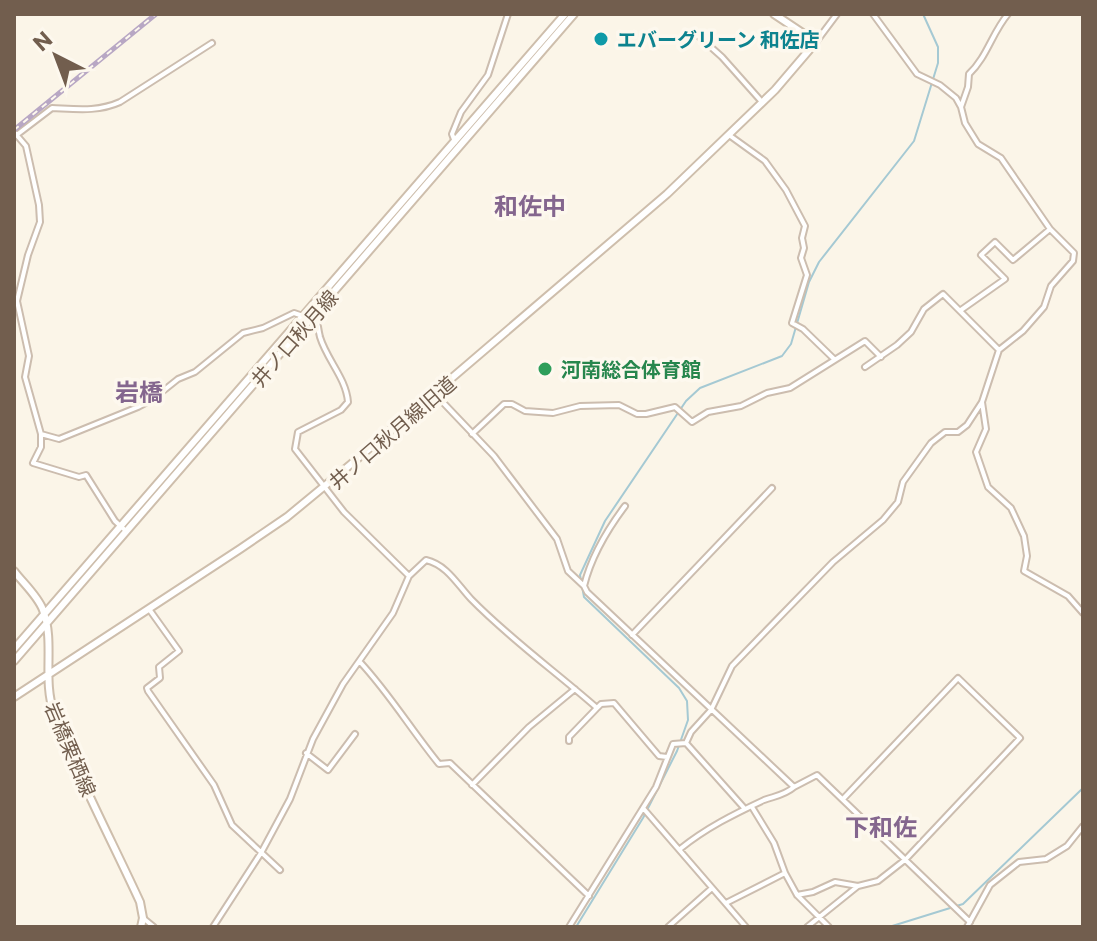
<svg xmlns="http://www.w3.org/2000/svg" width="1097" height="941" viewBox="0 0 1097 941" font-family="Commissioner,'Noto Sans JP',sans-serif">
<rect width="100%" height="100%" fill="#fbf5e8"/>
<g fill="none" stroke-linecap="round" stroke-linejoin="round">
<!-- stream -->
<path stroke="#a5c9d3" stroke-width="2" d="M576,927L643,818L677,751L688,720L687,701L679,688L584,597L580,575L605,521L686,401L700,388L782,356L791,344L809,282L819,262L914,141L938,63V47L923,14
M889,927L963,904L1083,788"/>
<defs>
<path id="street" d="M694,32L722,57L762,102
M816,42L837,14
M961,107L968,87L969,74C987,57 992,33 1008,14
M14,132L26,146L39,205L40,222L28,255L17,301L29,356L25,377L41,434V447L33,463L79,477L86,475L115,521L126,531
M729,135L765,161L786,190L805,226L802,238L804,248L801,258L807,275L792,323L803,329L834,359
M14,137L52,108C76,109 98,112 120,102L212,43
M455,142L452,134L461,112L488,75L508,14
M311,307C318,317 317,325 320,337C327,360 346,378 348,402L341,410L298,432L295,449L344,512L409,576
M961,310L1005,279L981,255L995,242L1013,260L1050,229
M865,367L897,345L911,332L924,309L943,294L999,350
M435,394L494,456L557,539L568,571L584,586
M982,402L986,429L976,452L988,487L1011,508L1024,536L1027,556L1024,571L1068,596L1083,613
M41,434L59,439L138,407L153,399L178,379L195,372L243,333L263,328L294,313L303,316
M472,434L504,404H512L525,411L553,413L580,406L619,405L637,414H646L675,407L692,422L708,412L741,406L767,393L790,388L865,341L881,357
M625,506C607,530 591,557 584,586L587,592L794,787L817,775L970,922
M149,609L179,651L159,667L160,678L147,688L148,691L214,785L232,825L280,870
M632,635L772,488
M360,662C389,693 412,731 439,764L450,763L589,896
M569,741V737L596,709
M686,743L691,732L711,710L732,666L833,562L883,520L898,502L903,482L931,443L945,432H958L967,425L982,402L999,350L1023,331L1044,307L1051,286L1073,261L1074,253L1050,229L1001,158L978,144L965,123L961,107L956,98L940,85L917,74L873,14
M306,753L328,770L355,734
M472,785L529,727L575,689
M752,807L774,843L785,873L797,895L829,927
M643,808L746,927
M680,849C706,828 734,814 764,800C775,796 785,795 794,787
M797,895L813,892L835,882L858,886
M726,903L785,873
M143,918L154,927
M213,927L261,853L290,799L313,739L343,684L393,613L409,576L426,560C447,565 457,584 471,599C510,639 555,671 597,708L601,704L614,703L659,756L667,757
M569,927L656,787L673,744L686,743L745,809
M668,927L712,888
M807,927L858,886L878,881L906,859L1020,738L958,678L843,799
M967,927L990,885L1019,862L1046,859L1067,846L1083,826"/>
<path id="secondary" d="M14,571C23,583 38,596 43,610C55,643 42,679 54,713C78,777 111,839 140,902L143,918L141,927
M14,649L565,14
M14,661L574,14
M14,697L240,549L287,517L350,465L667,194L775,90L816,42L774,14"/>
</defs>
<!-- street casing -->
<use href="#street" stroke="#ccbdaf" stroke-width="8"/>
<!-- secondary casing -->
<use href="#secondary" stroke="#cebeac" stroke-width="10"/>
<!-- street -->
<use href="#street" stroke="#fff" stroke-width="4"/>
<!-- secondary -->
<use href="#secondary" stroke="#fff" stroke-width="6"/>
<defs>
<path id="rail" d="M14,130L156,14"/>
</defs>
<!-- rail casing -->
<use href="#rail" stroke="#b8a7c4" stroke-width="5"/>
<!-- rail -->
<use href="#rail" stroke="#fdf8ee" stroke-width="2" stroke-dasharray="6" stroke-linecap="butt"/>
</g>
<!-- markers -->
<circle fill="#0f9aa8" stroke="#fdf8ee" stroke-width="3" cx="601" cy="39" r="8"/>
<circle fill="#2e9e5b" stroke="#fdf8ee" stroke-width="3" cx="545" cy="369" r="8"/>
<g text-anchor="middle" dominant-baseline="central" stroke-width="7" stroke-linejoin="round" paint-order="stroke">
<!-- culture labels -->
<g font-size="20" font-weight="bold" fill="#0d838f" stroke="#fdf8ee" text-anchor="start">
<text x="617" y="39">エバーグリーン 和佐店</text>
</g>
<!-- street labels -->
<g font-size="20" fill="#725e4e" stroke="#fdf8ee">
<text transform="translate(294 338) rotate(-49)">井ノ口秋月線</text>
<text transform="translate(392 432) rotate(-41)">井ノ口秋月線旧道</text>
<text transform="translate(71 749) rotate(67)">岩橋栗栖線</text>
</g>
<!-- leisure labels -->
<g font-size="20" font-weight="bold" fill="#27864d" stroke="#fdf8ee" text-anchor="start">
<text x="561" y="369">河南総合体育館</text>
</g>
<!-- quarter labels -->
<g font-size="24" font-weight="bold" fill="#84668e" stroke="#fdf8ee">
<text x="530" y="205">和佐中</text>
<text x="139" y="391">岩橋</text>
<text x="881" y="826">下和佐</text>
</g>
</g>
<!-- border -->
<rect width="1097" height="941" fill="none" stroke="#725e4e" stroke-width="32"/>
<!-- north arrow -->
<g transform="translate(56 56) rotate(318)" stroke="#fdf8ee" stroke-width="6" paint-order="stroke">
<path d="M0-6L14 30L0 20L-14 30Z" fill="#725e4e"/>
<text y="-12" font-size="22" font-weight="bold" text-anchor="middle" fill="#725e4e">N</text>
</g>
</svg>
